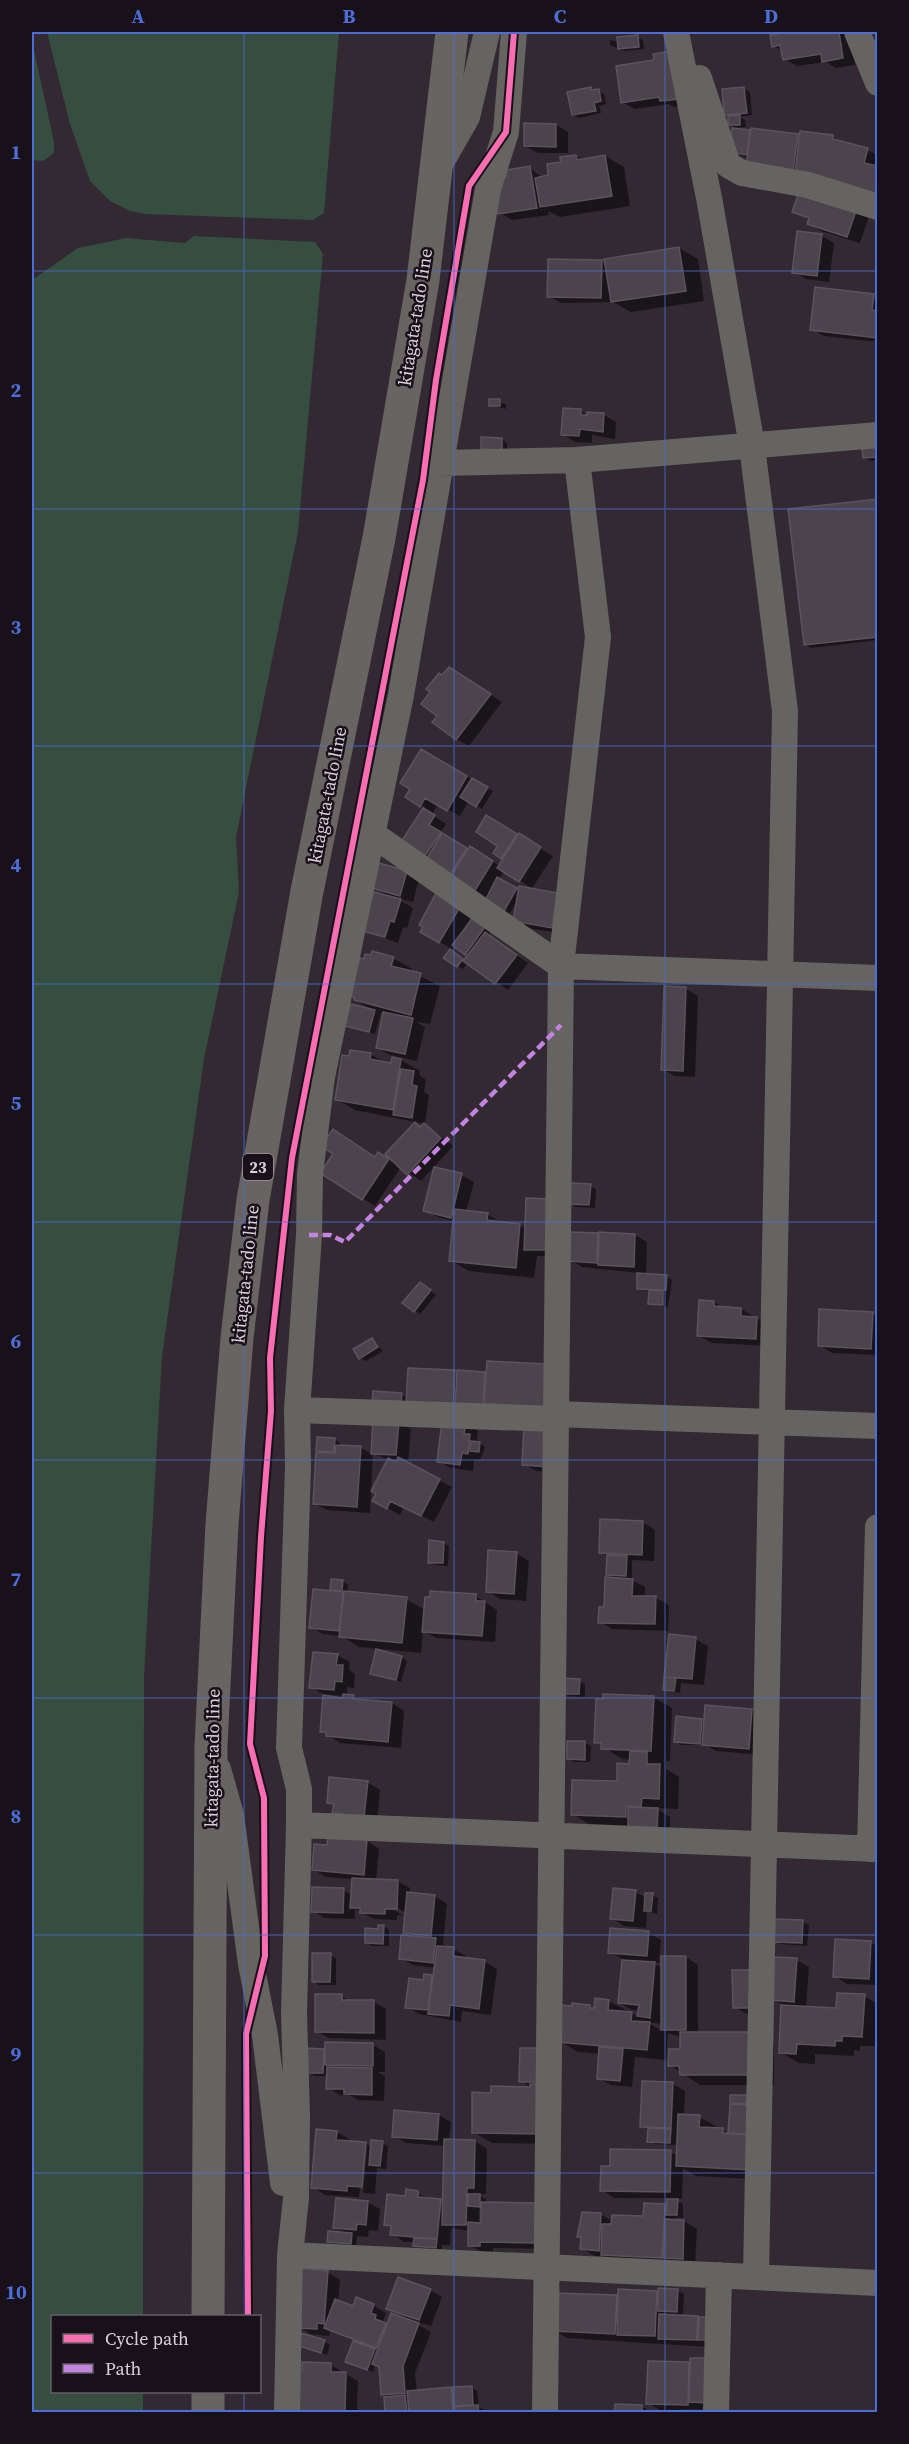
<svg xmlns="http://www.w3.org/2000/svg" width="909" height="2444" viewBox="0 0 909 2444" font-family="'Source Serif 4',serif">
<rect width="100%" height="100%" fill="#322932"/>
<!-- green -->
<path fill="#354e3f" d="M47,32H339L324,213L313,220L146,214L130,211L110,201L90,181L70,124Z
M32,41L54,142V153L43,161L32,160Z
M194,236L315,242L323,254L298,532L236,837L239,892L204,1059L162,1356L144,1676L143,2316H52V2392H143V2412H32V280L78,248L126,238L185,243Z"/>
<!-- shadow -->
<path fill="#0007" fill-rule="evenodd" d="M849,32L855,65L836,68L826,62L797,66L784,59L783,51L773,46L780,33Z
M637,37L643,40L644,49L625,51L610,45V40L619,42Z
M671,53L684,60L690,105L674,107L669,104L635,109L622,102L617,67L656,62L655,55ZM686,96V99L664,102L661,99Z
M590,88L604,94L606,104L599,106L601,113L579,118L573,114Z
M744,89L750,92L752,115L739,117L745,120L746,127L735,128L730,124L729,116L725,114Z
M556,125L568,132V153H538L525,146Z
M753,129L801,137H833L846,144L868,150L878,156V199L736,154Z
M576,156L582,160L605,156L624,167L630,206L560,217L548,211L549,215L512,220L500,213L530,168L543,178L550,177L563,163Z
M801,191L869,216L860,243L821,231L809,223L810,220L794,212Z
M822,236L834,243L829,282L806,279L794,272Z
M679,248L698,259L704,301L631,312L613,302L561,303L549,296L601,261L606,264Z
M817,289L878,298V342L824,336L812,329Z
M491,400L506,404V409L491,405Z
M580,411L589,416L604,415L616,422L615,439L592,435V443L575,442L563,434Z
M501,439L507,443V452H488L483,448Z
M878,449V460L871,461L865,458Z
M878,500V640L811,648L805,644Z
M462,676L502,702L469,746L456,739L439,716L443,677Z
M421,751L493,791L482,809L469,801L460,816L438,804L432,815L446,824L440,833L500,866L504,859L495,853L499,845L487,817L553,856L532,888L504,871L498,880L519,891L558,894L565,934L527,928L514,921L517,901L510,913L492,904L404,841L425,807L407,797L412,789Z
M407,872L419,879L413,902L396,898L413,908L407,928L403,927L398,943L364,930L390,897L373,887Z
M437,895L472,915L465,927L481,920L492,929L488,935L528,963L508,990L468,963L463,969L457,966L446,957L452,949L422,932ZM455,945L469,956L465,961L451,951Z
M393,958L412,969L411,972L440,986L430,1024L416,1022L425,1027L417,1061L390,1055L377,1048L384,1013L381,1012L375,1034L347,1026L373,1010L355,1000Z
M686,989L698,996L695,1077L675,1076L662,1069Z
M370,1054L386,1063L392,1064L393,1059L401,1060L420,1071L419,1075L426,1080L424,1092L429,1095L425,1124L355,1110L336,1099L350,1058Z
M415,1124L421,1128L425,1124L453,1146L421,1181L401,1167L375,1206L322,1173L376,1158L379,1154L396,1164Z
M461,1175L474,1182L466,1212L487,1214L504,1224L520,1225L561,1257L537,1256L534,1278L469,1271L450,1260L454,1221L438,1217L425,1210Z
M590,1186L596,1189L595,1208L576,1207L570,1203Z
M571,1233L635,1235L647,1242L646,1275L666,1276L672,1280L668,1307L650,1303L651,1292L638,1288L639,1273L582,1267L570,1260Z
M426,1287L436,1295L420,1314L415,1311Z
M714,1302L724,1308L741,1309L769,1325L768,1346L712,1343L699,1336Z
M872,1313L878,1316V1355L832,1353L819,1345Z
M372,1340L383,1351L366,1361L360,1358Z
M454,1372L488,1373L556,1413L379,1408L401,1394L408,1398Z
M374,1421L398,1422L411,1429L408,1464L452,1487L434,1522L404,1507L400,1515L387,1508L389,1460L373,1453L370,1513L327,1510L314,1503L323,1453L318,1450L335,1439L340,1443V1447L361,1448L372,1454ZM328,1447L336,1452V1455L327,1450Z
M465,1424L478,1431L477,1440L485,1447L480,1460H474L473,1471L451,1468L438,1461Z
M552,1427L562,1473L536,1471L524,1464Z
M642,1522L655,1530L654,1561L632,1560V1580L645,1587V1598H656L669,1605L668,1631L612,1629L600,1622L616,1579L608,1575V1557L601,1552Z
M443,1543L449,1546L448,1566L435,1565L429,1562Z
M516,1553L529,1561L526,1601L500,1599L487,1591Z
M342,1581L348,1585L347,1593L406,1599L425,1610L476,1596L497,1610L495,1642L436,1638L423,1631L421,1653L359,1647L341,1636L323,1634L311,1627L339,1593L332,1589Z
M695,1639L708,1646L704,1685L681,1683L680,1693L671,1692L665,1689L672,1680L666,1676Z
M337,1655L350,1662L349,1670L355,1674L354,1688L347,1687V1696L360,1701L392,1703L404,1711L401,1748L340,1743L321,1731L324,1695L311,1687ZM324,1694L344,1696V1699L324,1697Z
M401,1657L407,1661L401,1682L372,1673Z
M579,1681L585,1684V1697L568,1696L562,1693Z
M653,1697L672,1708L670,1761H666V1769L679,1777L678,1809L656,1808L670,1817V1839L591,1825L572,1814L618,1783L631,1765V1760L622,1759L596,1742Z
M752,1710L764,1717L761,1755L716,1751L706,1745H681L675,1741L702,1720L705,1722Z
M585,1743L591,1746L590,1762H574L568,1758Z
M367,1782L380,1790L377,1823L347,1820L334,1813L335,1806L328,1802Z
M367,1841L379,1849L376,1880L397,1881L410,1888V1894L435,1896L447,1904L443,1944L466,1956V1959L484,1961L497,1969L491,2015L462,2011L461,2022L419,2014L407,2007L424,1981L425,1975L435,1976L436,1968L413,1965L400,1958L414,1938L404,1932L406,1913L391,1904L389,1907L404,1916L397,1915V1920L374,1919L355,1909V1919L325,1918L313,1911L343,1890L352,1895L353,1879L326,1877L313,1869L328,1847Z
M636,1892L646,1898L652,1895L658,1898L657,1914L647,1911L646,1928L624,1926L612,1918Z
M803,1922L809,1925L807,1946L780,1944L774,1941Z
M384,1926L389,1930V1946H372L366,1942Z
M649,1933L661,1940L659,1963L651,1962L662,1968L686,1957L698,1965V2034H755L774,2045V2085H700L670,2065L681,2051V2037L668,2033L666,2060L635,2057L632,2087L611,2085L598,2078L600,2054L578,2052L559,2041L590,2006L596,2010L609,2001L639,2017L640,2010H632L619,2003L623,1959L609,1952ZM647,2022L662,2024V2031Z
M837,1941L871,1943L878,1946V1985L847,1984L835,1976Z
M330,1955L336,1958V1985H319L313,1981Z
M796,1960L809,1967L806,2008L837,2009L864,1996L878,2004V2046H860V2051L854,2050V2056L815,2054V2064L799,2063L780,2052L783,2005L772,1999Z
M734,1972L768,2014H747L734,2007Z
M341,1996L351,2001L374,2002L386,2009V2040L329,2038L316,2031Z
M373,2045L385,2052V2072H377L385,2076L384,2101L358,2100L349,2095H340L328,2088V2076H314L308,2072L324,2050Z
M522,2049L560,2096L559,2144L492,2143L473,2132L492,2094L534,2089L521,2081Z
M673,2084L685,2091L684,2116L699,2117L730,2134L731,2096L749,2097L769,2180L696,2176L683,2168L682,2199H674L683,2204V2218L677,2217L676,2221H684L697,2229L695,2266L615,2262L606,2256H595L582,2249L583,2238L579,2236L600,2214L613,2221L644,2218L664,2205L668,2207V2198H614L602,2190L612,2167L670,2152L678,2156V2145L655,2144L649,2141L650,2131L642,2126Z
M439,2115L451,2122L449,2141H475L487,2149L486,2194H477L486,2199V2204L548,2249L493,2248V2252H482L469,2245V2231L451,2228L450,2245H442V2250L420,2248L415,2242H404L392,2234V2228L386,2225L407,2197V2191L444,2202L445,2146L406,2143L394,2136ZM479,2209H483V2224H479Z
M337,2132L349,2139V2142L366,2144L372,2147L382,2143L388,2146L386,2169L377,2168L375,2194L363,2193L367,2147H364L359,2197L325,2195L313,2187Z
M367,2202L380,2209L378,2231L369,2230L368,2237L357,2236L356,2246L335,2244L329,2241L347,2234L335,2228Z
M327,2272L340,2280L338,2302L353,2308L357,2299L374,2306L386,2313L383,2321L388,2324L406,2318L388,2308L430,2290L442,2297L431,2326L412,2321L431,2332L415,2373L417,2392L450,2389L454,2391L471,2387L477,2391L479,2407L488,2412H386L380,2367L376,2364L373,2372L347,2361L354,2341L330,2330L329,2336L311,2334L298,2327Z
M678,2291L684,2294L683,2317L700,2319L709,2347L567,2338L555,2331L616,2296L620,2298Z
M324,2341L330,2345L327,2355L295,2343Z
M649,2362L692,2364L722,2409L660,2410L648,2403Z
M331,2365L358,2381L357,2412H299Z
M616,2406L642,2407L652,2412H616Z"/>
<!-- building -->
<path fill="#4c444c" stroke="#5b535b" stroke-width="1.5" d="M778,32H839L843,58L822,62L821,54L783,60L780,45L772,47L770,35L778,34Z
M638,35L639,47L618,49L617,37Z
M671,51L678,99L660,101L659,97L621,103L616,66L654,60L653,54Z
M591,87V90L599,89L601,101L594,103L596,111L572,115L567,92Z
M744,87L747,113L724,115L722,89Z
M740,115V125H728V116Z
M524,123L556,124V147L524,146Z
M732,128L750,130L747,155L728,152Z
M751,128L798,134L793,172L746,166Z
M800,131L833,135V139L868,148L864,163L878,166V194L795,174Z
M576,155L577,160L605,155L612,196L540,207L535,178L548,175L547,164L561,162L560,157Z
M530,166L537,208L498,214L496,198L503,177L507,176L506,170Z
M800,189L857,208L847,237L807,224L809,218L792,212Z
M797,231L822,234L817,276L792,273Z
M679,247L686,291L611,302L604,259Z
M548,259L602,260L601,298L547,297Z
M815,287L874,294L872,310L878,311L877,338L810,330Z
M489,399H500V406H489Z
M563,408L581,409V415H587V412L604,413L603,432L580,429L579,436L561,435Z
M481,437L502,438V450L481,449Z
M878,447V457L863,458L862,449Z
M878,499V637L804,645L788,509Z
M449,667L491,694L456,740L432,722L437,716L421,704L430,692L426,689L439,673L442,675Z
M421,749L467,776L447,811L425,798L420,807L405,797L410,789L400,783Z
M472,778L488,787L476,807L460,797Z
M423,808L435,815L429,825L441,832L425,856L401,842Z
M486,815L517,834L501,859L493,853L497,846L476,832Z
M442,833L467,848L449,876L425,861Z
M519,833L541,847L519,882L497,868Z
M470,846L493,861L474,892L450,877Z
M379,863L407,871L400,896L371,888Z
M497,877L517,888L504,911L485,901Z
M519,886L558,893L552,928L513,921Z
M374,892L401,899L394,922L390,921L385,937L362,931Z
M436,893L460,907L439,943L420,932L423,927L419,925Z
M475,915L487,924L465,955L452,945Z
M485,932L517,955L495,984L463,961Z
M450,949L463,959L457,967L443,958Z
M372,951L394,957L391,966L421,973L411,1015L354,1000V997L350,996L360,958L364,959L365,954L371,955Z
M664,986L686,987L683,1071L661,1070Z
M351,1004L375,1010L369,1032L345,1026Z
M383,1012L413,1018L405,1054L376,1048Z
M350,1050L371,1053L370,1059L391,1063L392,1057L401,1059L393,1110L335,1100L342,1055L349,1056Z
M401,1069L414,1071L412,1085L417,1086L412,1118L393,1115Z
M415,1122L420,1127L424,1123L441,1138L407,1175L385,1154Z
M333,1129L375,1157L378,1152L389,1159L362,1200L320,1173L333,1154L321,1146Z
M434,1167L462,1173L451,1218L423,1211Z
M570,1183L591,1184L589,1205L569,1204Z
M526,1198L550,1199L549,1250H524Z
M454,1209L488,1213L487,1220L520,1224L516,1268L449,1261Z
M570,1232L598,1233L597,1263L568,1261Z
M599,1232L635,1234L634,1267L598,1265Z
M637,1273L667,1275L666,1290L637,1289Z
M420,1282L431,1290L414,1312L402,1303Z
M649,1290L663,1291V1305L648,1304Z
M699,1300L714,1301V1306L741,1308V1316L757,1317L756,1339L697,1336Z
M819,1309L873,1312L871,1349L818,1346Z
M372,1338L378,1347L359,1359L353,1349Z
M487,1361L546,1364L544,1407L484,1404Z
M408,1368L455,1370L453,1407L406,1404Z
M457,1370L485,1372L483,1409L455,1407Z
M373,1391L402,1393L401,1407L372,1405Z
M373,1419L399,1421L396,1455L371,1454Z
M442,1420L466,1423L464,1434H470L468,1454L462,1453L460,1465L437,1462Z
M524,1424L552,1426L550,1467L522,1465Z
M317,1437L335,1438L334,1452L316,1451Z
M471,1441L480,1442L479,1452L470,1451Z
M335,1445L361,1446L357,1507L313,1504L316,1452L335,1453Z
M398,1457L440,1479L421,1516L390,1501L387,1509L372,1501L376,1494L371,1491L388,1458L396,1462Z
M600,1519L643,1521L642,1555L599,1553Z
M429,1540L444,1542L443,1563H428Z
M488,1550L517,1552L514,1594L486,1592Z
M607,1555L627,1556L626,1576L606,1575Z
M605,1577L633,1579L632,1596H656L655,1624L598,1623L599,1607H604Z
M331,1579L343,1580L342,1591L330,1590Z
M313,1589L343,1592L339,1631L309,1628Z
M344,1591L407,1597L402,1643L339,1637Z
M430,1591L476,1594V1601H485L482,1636L422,1632L425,1597H430Z
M669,1634L696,1637L692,1679L664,1677Z
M376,1649L402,1656L396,1680L370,1674Z
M313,1652L338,1654L336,1665H343L342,1682L335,1681L334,1690L309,1688Z
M664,1677L676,1678L674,1691L663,1690Z
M561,1678L580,1679L579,1694H561Z
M343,1694L354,1695L353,1699L392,1702L388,1742L326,1736V1732H320L323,1695L342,1698Z
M603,1694L654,1696L651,1751L601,1749V1743H594L596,1699H603Z
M705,1705L752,1709L749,1749L702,1745Z
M676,1716L702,1719L700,1744L674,1742Z
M567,1741H585V1760L567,1759Z
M630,1751L647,1752V1764H660L659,1799L642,1798L641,1807L626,1806V1817L571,1815L572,1780L617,1781V1763L629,1764Z
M329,1777L368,1781L364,1817L332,1813L334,1804L327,1803Z
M628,1807L658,1808L657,1832L628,1831Z
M328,1836L367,1840L364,1875L312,1870L314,1844L327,1845Z
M352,1878L398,1880L397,1909H385V1914L360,1913V1908H350Z
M312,1887L344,1888L343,1913L311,1912Z
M613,1888L636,1890L633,1921L610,1919Z
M407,1892L435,1895L431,1936L403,1933Z
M645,1893H653L651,1911H644Z
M774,1919L803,1920L802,1943L772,1942Z
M378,1925H384L383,1944L365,1943V1928L378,1929Z
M610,1928L649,1931L647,1956L608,1953Z
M401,1935L436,1938L433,1963L399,1959Z
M835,1939L871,1941L869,1979L833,1977Z
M437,1946L454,1947L453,1956L485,1960L479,2009L450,2005L449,2016L428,2014Z
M312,1953H331L330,1982H312Z
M661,1956H686V2030H661Z
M773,1957L797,1958L794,2002L771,2000Z
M622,1960L655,1962L650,2018L637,2016L639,2005L618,2003Z
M732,1970H756V2008H733Z
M424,1974L432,1975L428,2010L405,2008L409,1978L423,1980Z
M837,1993L865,1994L862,2037L842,2036V2041H835V2046L797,2044L796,2054L779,2053L781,2005L836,2008Z
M315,1994H342V2000H374V2033L315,2032Z
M595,1998L609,2000L608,2010L632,2012L631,2021L650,2022L647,2050L557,2042L561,2005L572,2006V2003L590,2005V2008H594Z
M680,2032H755V2075H680L679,2066H668L669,2049H680Z
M325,2042L373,2043V2066L325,2065Z
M599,2047L623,2049L620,2081L597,2079Z
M307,2048L324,2049L323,2073H307Z
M520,2048H542L541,2082H519Z
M327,2067L372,2068V2095L344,2094V2089H326Z
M642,2081L673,2082L671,2128L640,2127Z
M530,2084H541L540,2134L472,2133V2092L491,2093V2086L530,2087Z
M730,2095H750L749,2104L730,2103Z
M730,2104L753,2105L751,2134L728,2133Z
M394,2110L439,2114L437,2140L392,2137Z
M678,2114L700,2115L699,2127L723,2128V2133L752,2135L751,2170L676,2166Z
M648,2128L671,2129L670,2143L647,2142Z
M316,2129L337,2131L336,2140L366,2142L362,2187L347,2186V2191L311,2188Z
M444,2139L475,2140L474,2188H467L466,2225H442Z
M371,2140L383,2141L380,2166L369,2165Z
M610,2149L671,2150L670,2192L600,2191L601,2166H610Z
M406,2189L418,2191V2197L441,2199L437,2239L390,2235L391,2226L384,2225L387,2194L405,2196Z
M468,2194H480V2207L468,2206Z
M336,2198L368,2201L366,2225L357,2224L356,2230L333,2228Z
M667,2199H678L677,2215H666Z
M481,2202L536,2203V2243L480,2242V2246H468V2222L481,2223Z
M644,2203L665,2204L662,2258L601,2255L602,2224H611L612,2215L643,2216Z
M582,2212L601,2213L599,2251L580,2249L581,2237H577Z
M665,2219L684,2220L683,2259L663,2258Z
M328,2231L352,2233L351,2244L327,2242Z
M414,2238L437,2239L436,2248L413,2246Z
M301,2268L328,2271L324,2324L317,2323V2329L296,2328Z
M398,2277L431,2289L419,2320L386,2309Z
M658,2288L678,2289L677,2312L658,2311Z
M618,2289L657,2291L655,2336L617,2335Z
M555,2293L617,2295L615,2334L553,2331Z
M356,2297L374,2304L371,2313L376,2315L375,2319L386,2323L376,2348L324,2328L335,2299L353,2306Z
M391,2313L419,2323L403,2366L405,2393L381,2395L379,2367L372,2364Z
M659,2314L698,2316L697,2340L658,2339Z
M699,2317H711L710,2340H698Z
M297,2332L325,2340L321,2353L293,2344Z
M353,2341L375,2349L367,2370L345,2362Z
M690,2358H711L709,2403L689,2402Z
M648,2361L689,2362L688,2405L646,2404Z
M302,2362L331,2363V2372H346L345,2412H296V2371H302Z
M472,2386L473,2405L454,2406L452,2387Z
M451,2387L453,2412H409L407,2391Z
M405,2395L407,2412H385L384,2397Z
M615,2404L642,2405V2412H614Z
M478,2405L479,2412H455L454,2407Z"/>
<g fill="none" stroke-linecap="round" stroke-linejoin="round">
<!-- minor -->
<path stroke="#666460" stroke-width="26" d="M676,32L710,203L752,446L785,711L756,2277
M857,32L878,83
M699,78L728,165L742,173L808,185L878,207
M439,166L467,117L487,32
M440,463L577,460L878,435
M371,833L561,966L878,978
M297,1410L557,1419
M556,1414L878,1426
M218,1769L231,1815L251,1964L265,2035L283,2183
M299,1825L878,1849
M870,1849L878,1527
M290,2255L878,2283
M287,2412L290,2255L296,2198L297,2116L294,2013L299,1825V1789L289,1748L298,1467L297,1410L309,1235L310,1174L322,1077L401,695L488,189L506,132L514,32
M545,2412L561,966L598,637L577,460
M716,2412L719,2275"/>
<!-- major -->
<path stroke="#686462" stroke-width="33" d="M208,2316L211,1746L222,1524L237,1338L253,1200L307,891L379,538L423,280L452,32
M208,2412V2392"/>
<!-- quiet -->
<path stroke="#c483df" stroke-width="4.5" stroke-dasharray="9 4.5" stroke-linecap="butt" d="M309,1235H330L345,1242L561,1025"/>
<defs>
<path id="cycleway" d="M248,2316L246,2034L265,1956L264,1798L250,1744L261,1537L271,1411L270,1358L292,1158L423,480L436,380L469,186L506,132L514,32"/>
</defs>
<!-- cycleway casing -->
<use href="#cycleway" stroke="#191119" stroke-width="10"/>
<!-- cycleway -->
<use href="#cycleway" stroke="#f96db3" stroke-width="6"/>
</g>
<!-- grid -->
<path fill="none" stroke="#4c6ed8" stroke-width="1.5" stroke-opacity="0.55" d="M244,32V2316M454,32V2412M665,32V2412M32,271H878M32,509H878M32,746H878M32,984H878M32,1222H878M32,1460H878M32,1698H878M32,1935H878M32,2173H878M244,2392V2412"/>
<g text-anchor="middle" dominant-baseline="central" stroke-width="5" stroke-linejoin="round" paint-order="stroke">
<!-- shield labels -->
<rect fill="#191119" stroke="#a096a0" stroke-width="1.5" x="243" y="1154" width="30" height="26" rx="4.5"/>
<g font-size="16" font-weight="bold" fill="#dacfda">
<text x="258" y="1167">23</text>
</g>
<!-- street labels -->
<g font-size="18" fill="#dacfda" stroke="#191119">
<text transform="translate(415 317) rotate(-81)">kitagata-tado line</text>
<text transform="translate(327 795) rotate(-79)">kitagata-tado line</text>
<text transform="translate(245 1274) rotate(-84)">kitagata-tado line</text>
<text transform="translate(212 1758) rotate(-89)">kitagata-tado line</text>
</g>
</g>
<!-- border -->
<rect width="909" height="2444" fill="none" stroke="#191119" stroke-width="66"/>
<!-- legend -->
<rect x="51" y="2315" width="210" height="78" fill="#191119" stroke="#665d66" stroke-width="1.5"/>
<rect x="63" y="2334" width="30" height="9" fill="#f96db3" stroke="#665d66" stroke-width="1.5"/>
<text x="105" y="2345" font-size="18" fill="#dacfda">Cycle path</text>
<rect x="63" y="2364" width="30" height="9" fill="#c483df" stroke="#665d66" stroke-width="1.5"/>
<text x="105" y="2375" font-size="18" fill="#dacfda">Path</text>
<rect x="33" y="33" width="843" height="2378" fill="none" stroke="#4c6ed8" stroke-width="2"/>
<g font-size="20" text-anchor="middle" font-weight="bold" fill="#4c6ed8">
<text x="138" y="23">A</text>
<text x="349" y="23">B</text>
<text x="560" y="23">C</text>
<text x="771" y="23">D</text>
<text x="16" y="159">1</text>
<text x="16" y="397">2</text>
<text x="16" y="634">3</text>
<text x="16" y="872">4</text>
<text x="16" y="1110">5</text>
<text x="16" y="1348">6</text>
<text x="16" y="1586">7</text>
<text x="16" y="1823">8</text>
<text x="16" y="2061">9</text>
<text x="16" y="2299">10</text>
</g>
</svg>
